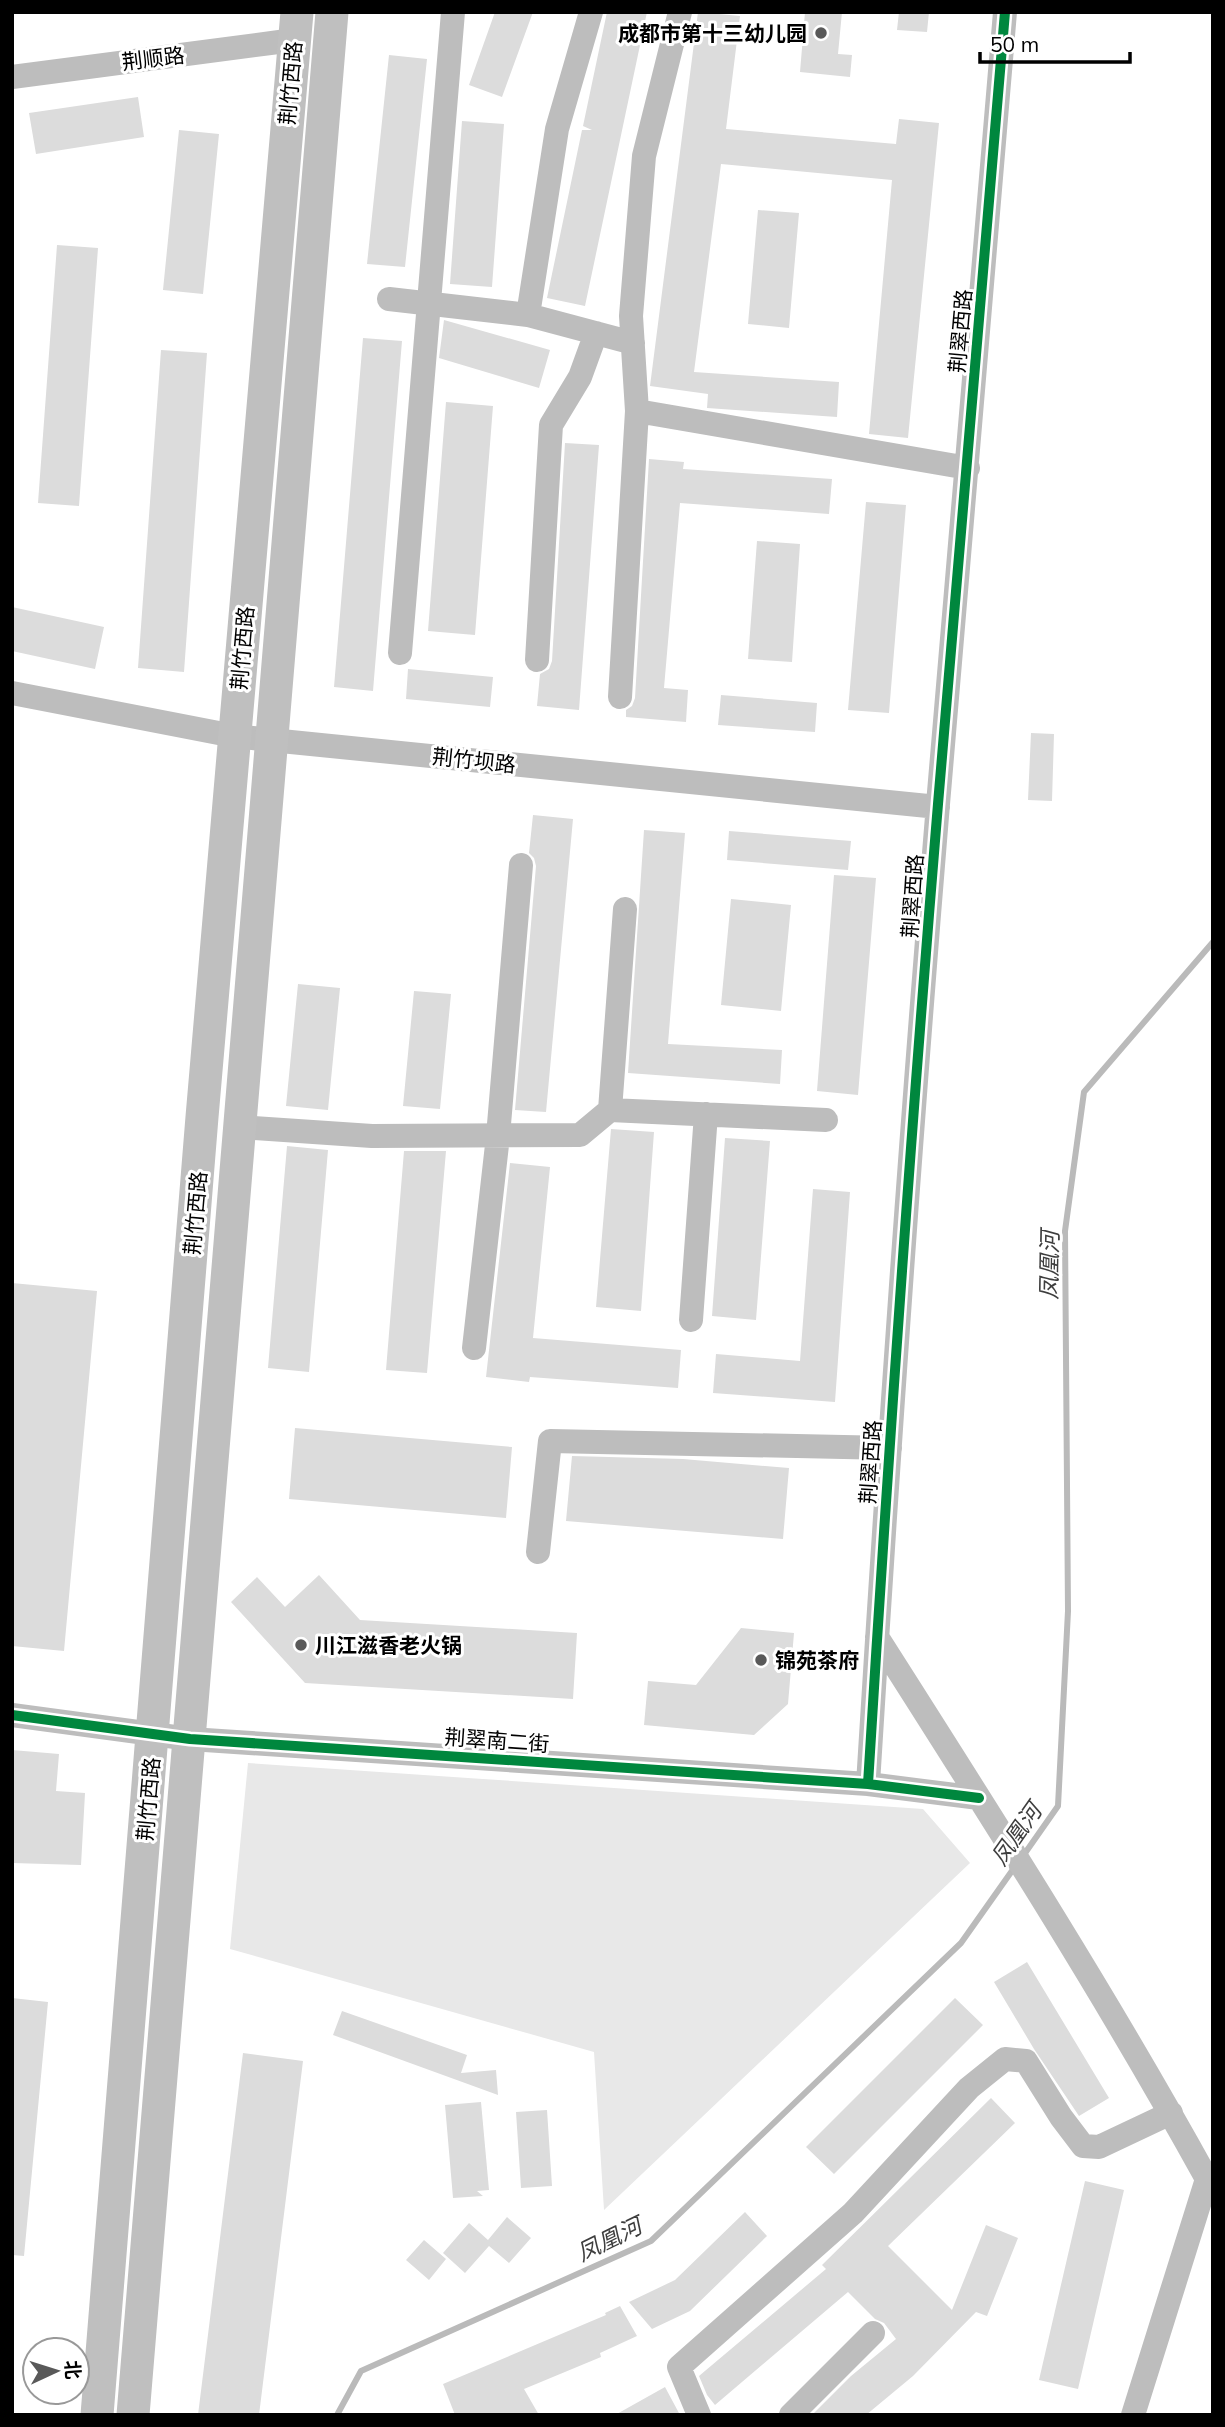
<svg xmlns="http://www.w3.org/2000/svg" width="1225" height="2427" viewBox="0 0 1225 2427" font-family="Mulish,'Noto Sans SC',sans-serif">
<rect width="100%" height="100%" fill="#fff"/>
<!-- green -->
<path fill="#e8e8e8" d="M248,1763L923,1809L970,1863L604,2210L594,2052L230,1949Z"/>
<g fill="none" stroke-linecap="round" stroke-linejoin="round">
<!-- stream -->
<path stroke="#bababa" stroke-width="6" d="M1023,1856L1058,1806L1068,1611L1065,1231L1084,1092L1213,942
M337,2415L361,2371L651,2241L961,1943L1014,1868"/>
</g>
<!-- building -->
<path fill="#dcdcdc" d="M495,12H533L502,97L469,85Z
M607,12H647L585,306L547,298L582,130H592L583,126Z
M698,12L740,16L726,129L896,144L899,119L939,123L908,438L869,434L892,180L721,164L694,372L839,382L837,417L707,408L708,394L650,386Z
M805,12H842L838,54L852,55L850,77L800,72Z
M899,12H929L927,32L897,30Z
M389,55L427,59L405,267L367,264Z
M138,97L144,137L36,154L29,113Z
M462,121L504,124L492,287L450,284Z
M179,130L219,134L203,294L163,290Z
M758,210L799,213L789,328L748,324Z
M57,245L98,248L79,506L38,503Z
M444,320L550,350L539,388L439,358Z
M363,338L402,341L373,691L334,687Z
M161,350L207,353L184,672L138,668Z
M446,402L493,406L475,635L428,631Z
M565,443L599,445L579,710L537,706L540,674L549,669L552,661Z
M649,459L684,462L683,469L832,479L829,514L680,503L664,688L688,690L686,722L626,717V710L632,706L635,698Z
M866,502L906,505L889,713L848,710Z
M757,541L800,544L792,662L748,659Z
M12,607L104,627L95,669L12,651Z
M408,669L493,677L490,707L406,699Z
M721,695L817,703L815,732L718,725Z
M1031,733L1054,734L1052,801L1028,800Z
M533,815L573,819L546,1112L515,1110L536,866L534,858L529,853Z
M644,830L685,833L668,1044L782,1050L780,1084L628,1073Z
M729,831L851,841L848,870L727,860Z
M834,875L876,878L858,1095L817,1091Z
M731,899L791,905L781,1011L721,1005Z
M298,984L340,988L328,1110L286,1106Z
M414,991L451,994L440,1109L403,1106Z
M611,1129L654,1132L641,1311L596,1307Z
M725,1138L770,1141L756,1320L712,1316Z
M287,1146L328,1150L309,1372L268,1368Z
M404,1151H446L427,1373L386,1370Z
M510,1163L550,1167L533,1338L681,1350L678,1388L530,1377L529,1382L486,1377Z
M813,1189L850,1192L835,1402L713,1393L716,1354L800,1361Z
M12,1283L97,1291L64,1651L12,1646Z
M295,1428L512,1447L506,1518L289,1499Z
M572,1456L683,1459L789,1468L783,1539L566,1521Z
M319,1575L360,1620L577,1633L573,1699L305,1683L231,1602L257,1577L285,1607Z
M741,1628L794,1633L788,1704L754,1735L644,1725L648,1681L696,1685Z
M12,1750L59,1754L56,1791L85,1793L81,1865L12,1863Z
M1027,1962L1109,2098L1079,2116L1034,2049L994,1982Z
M12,1998L48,2002L24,2256L12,2255Z
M955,1998L983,2025L834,2174L806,2147Z
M342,2011L467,2055L461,2073L496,2070L498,2095L333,2035Z
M243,2053L303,2061L259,2415H198Z
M991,2098L1015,2123L888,2246L952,2310L986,2225L1018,2238L987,2316L976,2312L913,2376L866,2415H812L851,2376L896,2339L884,2323L875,2319L848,2292L715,2405L707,2395L699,2376L826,2269L822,2265Z
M481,2102L489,2190L477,2191L483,2196L453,2198L445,2105Z
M547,2110L552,2186L521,2188L516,2112Z
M1085,2181L1124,2190L1078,2389L1039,2380Z
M745,2212L767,2236L690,2311L652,2329L629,2302L675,2280Z
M507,2217L531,2238L509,2263L489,2246L465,2273L443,2253L469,2223L488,2240Z
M424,2240L446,2259L429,2280L406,2260Z
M620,2306L637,2336L600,2353L601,2357L524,2389L539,2415H455L443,2384L606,2315L605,2313Z
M665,2387L680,2415H615Z"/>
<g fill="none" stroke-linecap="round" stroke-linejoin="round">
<!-- minor -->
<path stroke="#bdbdbd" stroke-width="24" d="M591,12L557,129L528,315L633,343
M12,77L294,40
M389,299L528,315
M637,411L631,316L644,156L680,12
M400,653L453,12
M537,660L551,425L580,377L596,333
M12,693L234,736L271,740L938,807
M620,697L637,411L968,468
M610,1110L625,909
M238,1127L372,1136L580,1135L610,1110L826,1120
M691,1320L706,1114
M474,1348L498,1136L521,865
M538,1552L550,1441L890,1448
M877,1637C991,1816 1105,1994 1207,2179L1133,2415
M12,1715L190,1739L868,1784L979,1798
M868,1784C888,1457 911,1130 938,804C961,540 984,276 1005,12
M699,2415L679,2367L853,2213L969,2088L1005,2059L1026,2061L1061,2117L1083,2146L1099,2147L1171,2113
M791,2415L873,2333"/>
<!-- secondary -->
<path stroke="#bfbfbf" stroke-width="33" d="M97,2415L202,1117L297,12
M133,2415L332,12"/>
<defs>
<path id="cycleway" d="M12,1715L190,1739L868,1784L979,1798
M868,1784C888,1457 911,1130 938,804C961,540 984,276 1005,12"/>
</defs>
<!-- cycleway casing -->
<use href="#cycleway" stroke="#fff" stroke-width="15"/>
<!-- cycleway -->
<use href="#cycleway" stroke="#00873e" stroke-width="10"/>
</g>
<!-- markers -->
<g fill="#595959" stroke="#fff" stroke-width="2.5">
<circle cx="821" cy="33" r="7"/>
<circle cx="301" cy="1645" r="7"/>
<circle cx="761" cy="1660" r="7"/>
</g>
<g text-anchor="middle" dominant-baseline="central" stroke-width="6" stroke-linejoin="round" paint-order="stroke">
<!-- poi labels -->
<g font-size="21" font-weight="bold" fill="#000" stroke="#fff" text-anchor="start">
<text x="807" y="33" text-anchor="end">成都市第十三幼儿园</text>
<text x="315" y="1645">川江滋香老火锅</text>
<text x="775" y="1660">锦苑茶府</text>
</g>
<!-- street labels -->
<g font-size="21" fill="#000" stroke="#fff">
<text transform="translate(153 58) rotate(-7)">荆顺路</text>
<text transform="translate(290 83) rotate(-85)">荆竹西路</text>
<text transform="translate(960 331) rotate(-85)">荆翠西路</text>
<text transform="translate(242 648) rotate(-85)">荆竹西路</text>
<text transform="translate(474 760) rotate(6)">荆竹坝路</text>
<text transform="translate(912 896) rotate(-86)">荆翠西路</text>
<text transform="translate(195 1213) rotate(-85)">荆竹西路</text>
<text transform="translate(870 1462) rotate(-86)">荆翠西路</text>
<text transform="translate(497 1740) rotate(4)">荆翠南二街</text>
<text transform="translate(148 1799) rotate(-85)">荆竹西路</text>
</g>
<!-- water labels -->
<g font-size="23" font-style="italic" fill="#3e3e3e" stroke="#fff">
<text transform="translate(1049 1265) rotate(-89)">凤凰河</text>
<text transform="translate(1016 1834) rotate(-55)">凤凰河</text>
<text transform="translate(609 2239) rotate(-26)">凤凰河</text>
</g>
</g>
<!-- border -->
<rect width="1225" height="2427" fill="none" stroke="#000000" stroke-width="28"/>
<!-- north arrow -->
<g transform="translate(56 2371) rotate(86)"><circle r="33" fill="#ffffff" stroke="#999999" stroke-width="2"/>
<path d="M0-5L12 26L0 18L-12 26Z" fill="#595959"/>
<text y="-10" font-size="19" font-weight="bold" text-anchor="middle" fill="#000000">北</text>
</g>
<!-- scale -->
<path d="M980 52v10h150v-10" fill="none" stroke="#000000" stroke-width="3.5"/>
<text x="990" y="52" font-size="21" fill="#000000" stroke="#ffffff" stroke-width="5" paint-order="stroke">50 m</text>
</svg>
